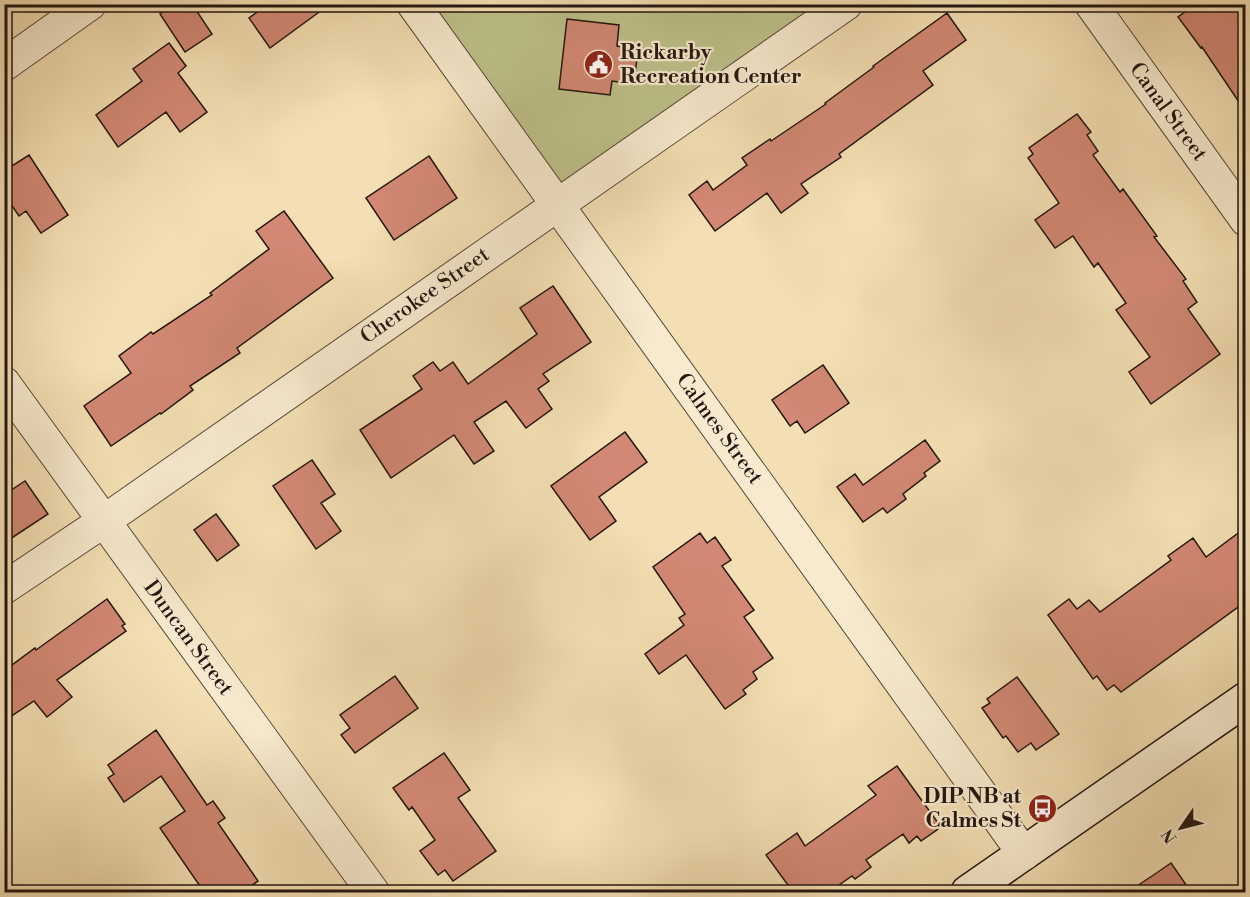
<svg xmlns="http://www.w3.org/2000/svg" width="1250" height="897" viewBox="0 0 1250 897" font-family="'Libre Bodoni',serif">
<rect width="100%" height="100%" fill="#f3dfb3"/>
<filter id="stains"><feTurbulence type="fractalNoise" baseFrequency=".00333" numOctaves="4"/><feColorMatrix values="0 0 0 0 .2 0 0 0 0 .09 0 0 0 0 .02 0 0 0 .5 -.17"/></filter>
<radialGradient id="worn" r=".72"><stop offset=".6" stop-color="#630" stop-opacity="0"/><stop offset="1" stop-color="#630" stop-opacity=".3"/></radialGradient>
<!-- green -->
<path fill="#bec18a" stroke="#706c4e" stroke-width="1.5" d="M413,5H846L557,204Z"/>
<!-- building -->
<path fill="#d28874" stroke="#231611" stroke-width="1.5" d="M174,4H192L212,34L185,52L160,14Z
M268,4H330L270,48L249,18Z
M1196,4H1245V111L1202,47L1201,48L1178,17Z
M947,13L966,40L923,71L933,85L839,154L841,157L801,184L808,193L781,213L767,193L715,231L689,195L707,181L713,190L747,165L742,158L770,139L771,141L826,104L825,103L874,67L873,66Z
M567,19L619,25L617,46L638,49L634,84L612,81L610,95L559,89Z
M169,43L186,66L178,73L207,112L180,132L166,112L118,147L96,115L142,81L133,69Z
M1077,114L1091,132L1087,135L1098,151L1093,155L1120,192L1123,189L1157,236L1154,237L1186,279L1183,281L1197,302L1188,309L1220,354L1151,404L1129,372L1150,357L1116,310L1126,303L1098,263L1094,267L1073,236L1055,248L1035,220L1059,203L1028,158L1033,154L1029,148Z
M29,155L68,215L41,233L26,211L19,216L4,194V171Z
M429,156L457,198L394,240L366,198Z
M284,211L333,278L237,348L240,353L190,386L193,390L161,414L160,413L111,446L84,406L131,373L119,356L151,332L153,334L212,295L210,293L269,249L256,231Z
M553,286L591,342L543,374L549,381L538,389L552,409L526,428L506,401L474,422L494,451L474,464L454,435L391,478L360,430L422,389L413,376L433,362L440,371L453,362L468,384L537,334L520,308Z
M823,365L849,403L805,433L797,421L790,426L772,400Z
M625,432L647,462L599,497L616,521L590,540L551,486Z
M925,440L940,461L924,473L926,476L903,494L906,499L887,513L883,508L863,522L837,487L855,474L863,485Z
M312,460L335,494L321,503L341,531L316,549L273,486Z
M25,481L48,514L4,543V495Z
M216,514L239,545L217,561L194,530Z
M1245,528V602L1121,692L1114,685L1107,690L1097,676L1093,679L1048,615L1069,599L1077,609L1089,600L1100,612L1171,560L1168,556L1193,538L1206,557Z
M700,533L707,543L715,537L731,560L722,566L754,610L744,617L773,658L753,672L757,679L743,690L746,694L725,709L686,655L659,674L645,654L684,625L679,618L685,614L653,567Z
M107,599L125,624L122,626L126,631L57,680L72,697L47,717L34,701L4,721V671L35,648L36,650Z
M395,676L418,708L355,753L341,735L350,728L340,715Z
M1017,677L1059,734L1036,750L1031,743L1018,752L1006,736L1003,738L982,708L990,703L987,699Z
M156,730L207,805L213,801L225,818L218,823L258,881L242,892H204L160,828L185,811L161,776L124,802L108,778L114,774L108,765Z
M444,753L470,790L458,798L496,851L453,881L445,870L438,875L420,851L435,840L412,807L409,810L393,788Z
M897,766L941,827L921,841L917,836L909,843L903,834L866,860L871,867L855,879L852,876L829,892H793L766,855L797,833L805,846L876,795L868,786Z
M1171,863L1191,892H1128L1155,874Z"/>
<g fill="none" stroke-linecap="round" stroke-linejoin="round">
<defs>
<path id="street" d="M413,4L1024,854
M1091,4L1246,220
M4,65L90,4
M4,383L373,892
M4,588L104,521L846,4"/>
<path id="secondary" d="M968,892L1246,699"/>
</defs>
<!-- street casing -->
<use href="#street" stroke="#57483a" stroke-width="34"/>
<!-- secondary casing -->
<use href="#secondary" stroke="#231611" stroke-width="36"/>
<!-- street -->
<use href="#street" stroke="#f7eace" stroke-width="32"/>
<!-- secondary -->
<use href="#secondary" stroke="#f7eace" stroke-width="33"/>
</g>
<!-- icons -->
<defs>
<symbol id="civic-disc" viewBox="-11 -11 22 22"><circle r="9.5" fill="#8f2418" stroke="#f7eace"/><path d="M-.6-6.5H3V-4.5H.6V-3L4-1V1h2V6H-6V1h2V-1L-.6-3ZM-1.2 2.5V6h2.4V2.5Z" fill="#fff"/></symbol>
<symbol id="bus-disc" viewBox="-11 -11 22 22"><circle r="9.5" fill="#8f2418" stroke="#f7eace"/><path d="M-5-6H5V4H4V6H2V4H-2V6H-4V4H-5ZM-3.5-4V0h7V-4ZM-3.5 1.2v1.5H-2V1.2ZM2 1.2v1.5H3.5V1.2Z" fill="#fff"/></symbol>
</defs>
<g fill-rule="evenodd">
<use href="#civic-disc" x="582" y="48" width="33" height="33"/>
<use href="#bus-disc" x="1026" y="792" width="33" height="33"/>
</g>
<g text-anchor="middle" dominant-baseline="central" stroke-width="4.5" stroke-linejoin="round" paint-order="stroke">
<!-- poi labels -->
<g font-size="21" font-weight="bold" fill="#231611" stroke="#f7eace" text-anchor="start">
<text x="620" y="53">Rickarby<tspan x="620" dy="24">Recreation Center</tspan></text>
<text x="1021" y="797" text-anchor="end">DIP NB at<tspan x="1021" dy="24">Calmes St</tspan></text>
</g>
<!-- street labels -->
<g font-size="21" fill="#231611" stroke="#f7eace">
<text transform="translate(1168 112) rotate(54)">Canal Street</text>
<text transform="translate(425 296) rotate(-35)">Cherokee Street</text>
<text transform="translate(719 429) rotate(54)">Calmes Street</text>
<text transform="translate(188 638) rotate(54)">Duncan Street</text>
</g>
</g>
<!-- margin -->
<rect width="1250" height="897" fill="none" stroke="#f3dfb3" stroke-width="24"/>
<rect x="6" y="6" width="1238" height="885" fill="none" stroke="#231611" stroke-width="3"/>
<rect x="12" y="12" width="1226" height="873" fill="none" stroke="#231611" stroke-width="1.5"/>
<!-- north arrow -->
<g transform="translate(1181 828) rotate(235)" stroke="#f7eace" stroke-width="4.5" paint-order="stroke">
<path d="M0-4.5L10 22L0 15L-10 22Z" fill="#231611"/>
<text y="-9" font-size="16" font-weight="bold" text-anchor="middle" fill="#231611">N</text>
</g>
<rect width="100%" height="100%" filter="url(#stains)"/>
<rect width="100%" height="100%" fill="url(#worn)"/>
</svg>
